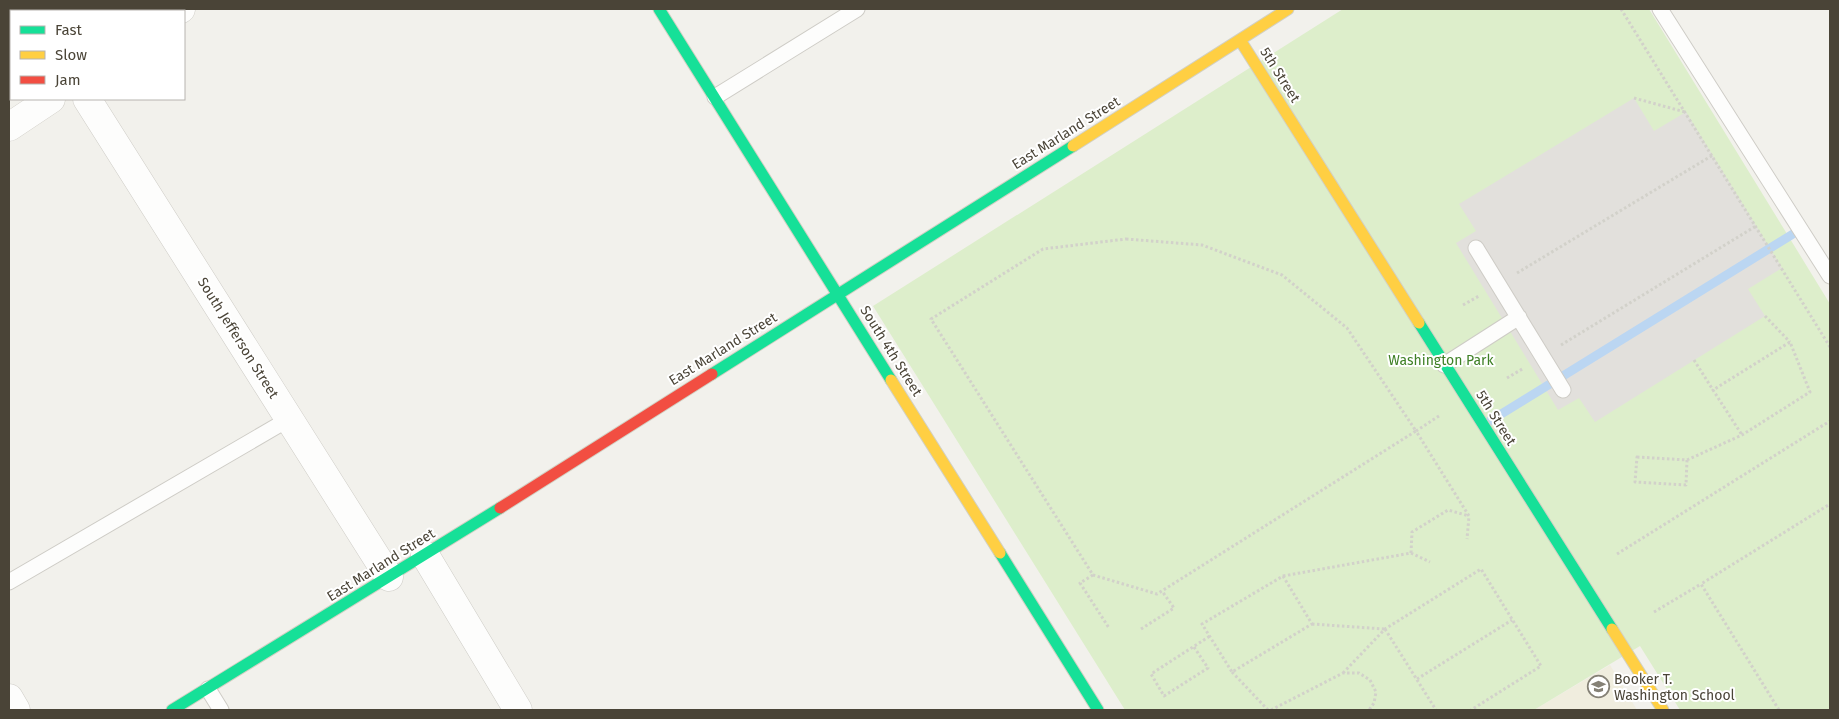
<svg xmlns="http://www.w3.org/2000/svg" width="1839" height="719" viewBox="0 0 1839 719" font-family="'Fira Sans',sans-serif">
<rect width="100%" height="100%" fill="#f2f1ec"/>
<!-- education -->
<path fill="#f0edde" d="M1610,665L1637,710H1534Z"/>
<!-- green -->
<path fill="#ddeecb" d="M1343,9H1649L1830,304V710H1680L1640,646L1534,710H1125L873,306Z"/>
<!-- parking -->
<path fill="#e2e0dc" d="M1634,98L1654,131L1686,112L1782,268L1748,289L1765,316L1595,422L1579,398L1558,410L1456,243L1476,231L1459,204Z"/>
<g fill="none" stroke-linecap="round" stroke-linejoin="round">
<!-- stream -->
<path stroke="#bbd6f2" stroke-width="9" d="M1485,424L1801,229"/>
<defs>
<path id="lane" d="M1660,9L1830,276
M715,97L857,9
M1476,248L1563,390
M1444,365L1519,317
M9,582L289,419
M208,689L221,710"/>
<path id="street" d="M30,9L32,11
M177,11L181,9
M87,99L389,577
M9,127L51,99
M425,555L518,710
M9,698L16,710"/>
<path id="fast" d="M659,9L891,380
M1419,323L1612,629
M712,374L1073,146
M1000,553L1098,710
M172,710L500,508"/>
<path id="slow" d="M1240,40L1419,323
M1073,146L1288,9
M891,380L1000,553
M1612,629L1663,710"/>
<path id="jam" d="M500,508L712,374"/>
</defs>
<!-- lane casing -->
<use href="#lane" stroke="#ceccc6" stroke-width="17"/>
<!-- street casing -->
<use href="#street" stroke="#ceccc6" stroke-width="29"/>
<!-- fast casing -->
<use href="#fast" stroke="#d2d0c3" stroke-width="13"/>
<!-- slow casing -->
<use href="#slow" stroke="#d2d0c3" stroke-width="13"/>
<!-- jam casing -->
<use href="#jam" stroke="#d2d0c3" stroke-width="13"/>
<!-- path -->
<path stroke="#d2d1ca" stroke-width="3" stroke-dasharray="2.5 2.5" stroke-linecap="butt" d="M1621,9L1830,347
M1634,98L1685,112
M1126,239L1202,245L1282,275L1347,328L1416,431L1157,594L1093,575L931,319L1043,249Z
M1517,273L1713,155
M1463,305L1479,296
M1765,316L1790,342
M1561,345L1756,226
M1694,360L1713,390
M1507,378L1524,368
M1439,416L1416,431L1469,516L1467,539
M1637,457L1687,460L1686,485L1635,482Z
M1687,460L1742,435L1810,392L1790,342L1713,390L1742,435
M1411,553L1412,532L1448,510L1469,516
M1617,554L1830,421
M1093,575L1080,583L1109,628
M1283,576L1312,624L1232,672L1202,624Z
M1283,576L1411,553L1430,562
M1654,612L1701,584
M1312,624L1384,629
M1141,629L1174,608L1162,591
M1385,629L1436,710
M1194,647L1208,668L1164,696L1151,674L1210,636
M1232,672L1268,710
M1343,673L1385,629L1481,569L1541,666L1471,710
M1417,679L1512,620
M1271,710L1343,673H1359L1370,680L1376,692L1374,703L1369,710
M1779,710L1701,584L1830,504"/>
<!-- lane -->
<use href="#lane" stroke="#fdfdfc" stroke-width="15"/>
<!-- street -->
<use href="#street" stroke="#fdfdfc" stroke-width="28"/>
<!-- fast -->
<use href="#fast" stroke="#16e098" stroke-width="11"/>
<!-- slow -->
<use href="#slow" stroke="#ffcf43" stroke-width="11"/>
<!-- jam -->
<use href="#jam" stroke="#f24e42" stroke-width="11"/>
</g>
<!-- icons -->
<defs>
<symbol id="school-ring" viewBox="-11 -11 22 22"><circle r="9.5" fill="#fff" stroke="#858176" stroke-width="1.5"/><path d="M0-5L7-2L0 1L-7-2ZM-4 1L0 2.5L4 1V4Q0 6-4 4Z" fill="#858176"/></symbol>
</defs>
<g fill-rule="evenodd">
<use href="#school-ring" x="1586" y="674" width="25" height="25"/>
</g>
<g text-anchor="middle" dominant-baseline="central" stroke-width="4" stroke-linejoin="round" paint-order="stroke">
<!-- street labels -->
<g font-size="14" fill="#4a4437" stroke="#fff">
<text transform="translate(1280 75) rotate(58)">5th Street</text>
<text transform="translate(1066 133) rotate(-32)">East Marland Street</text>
<text transform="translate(238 338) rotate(58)">South Jefferson Street</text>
<text transform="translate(723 349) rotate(-32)">East Marland Street</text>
<text transform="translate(891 351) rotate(58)">South 4th Street</text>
<text transform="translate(1496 418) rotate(58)">5th Street</text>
<text transform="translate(381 565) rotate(-32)">East Marland Street</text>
</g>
<!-- park labels -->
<g font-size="14" fill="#3f8026" stroke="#fff">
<text x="1441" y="360">Washington Park</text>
</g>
<!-- poi labels -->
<g font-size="14" fill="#4a4437" stroke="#fff" text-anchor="start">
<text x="1614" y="679">Booker T.<tspan x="1614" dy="16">Washington School</tspan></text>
</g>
</g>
<!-- border -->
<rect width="1839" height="719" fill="none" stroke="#4a4437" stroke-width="20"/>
<!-- legend -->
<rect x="10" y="10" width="175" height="90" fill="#ffffff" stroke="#b7b4af"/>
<rect x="20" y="26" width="25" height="8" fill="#16e098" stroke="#b7b4af"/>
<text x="55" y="35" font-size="15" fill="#4a4437">Fast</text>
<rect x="20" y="51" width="25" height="8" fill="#ffcf43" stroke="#b7b4af"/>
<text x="55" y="60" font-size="15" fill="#4a4437">Slow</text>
<rect x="20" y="76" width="25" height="8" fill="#f24e42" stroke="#b7b4af"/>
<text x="55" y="85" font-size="15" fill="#4a4437">Jam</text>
</svg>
